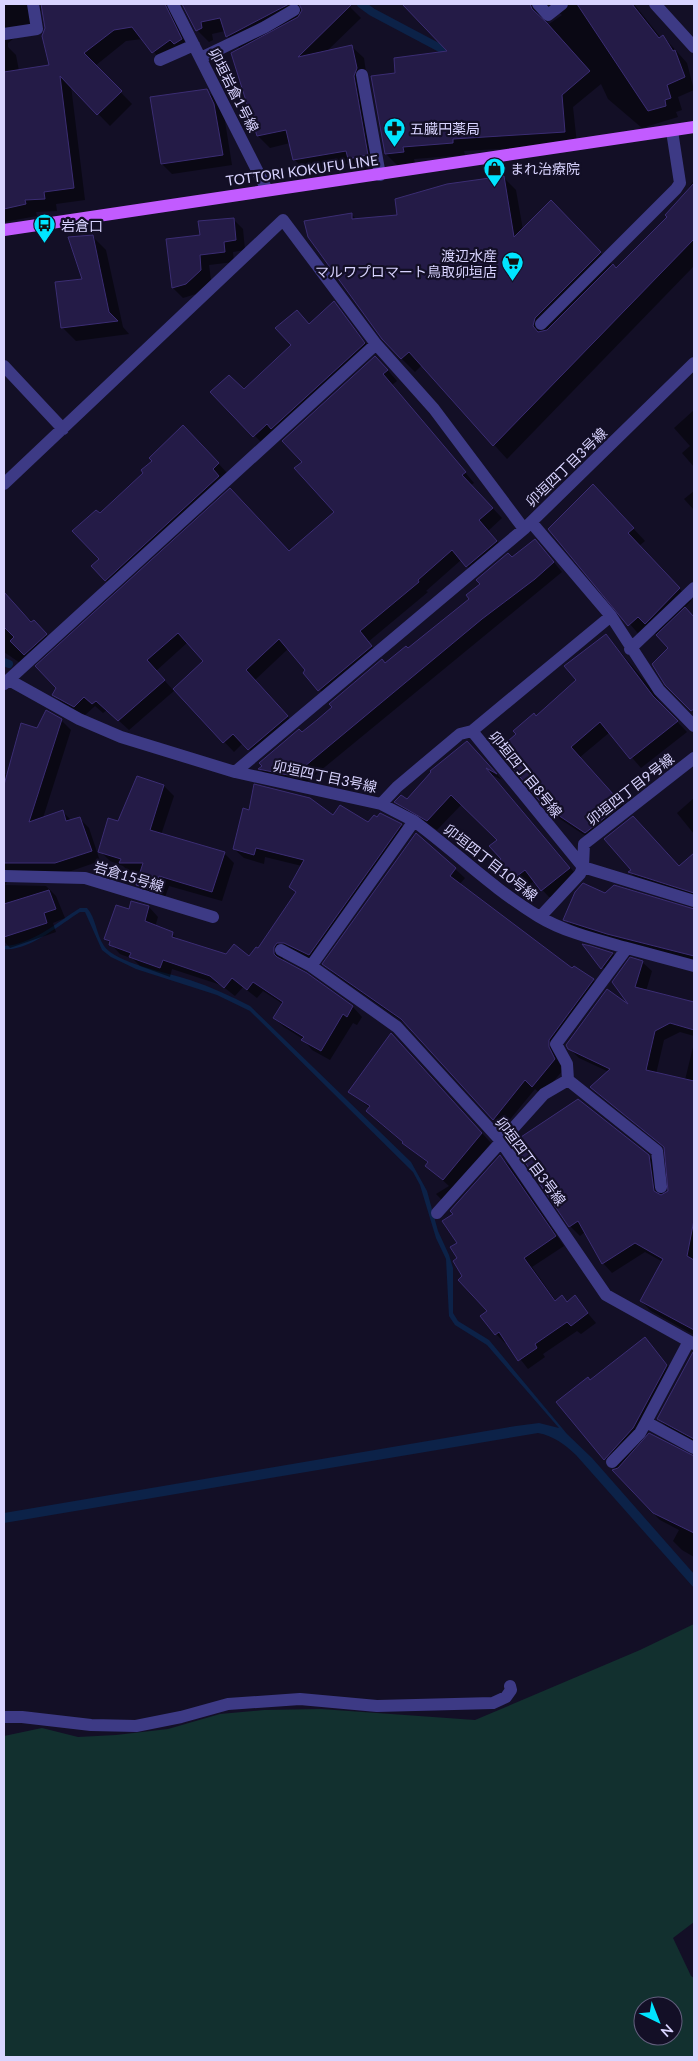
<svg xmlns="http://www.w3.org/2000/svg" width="698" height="2061" viewBox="0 0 698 2061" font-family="Lato,'Noto Sans JP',sans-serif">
<rect width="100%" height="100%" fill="#130f26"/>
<!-- green -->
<path fill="#12302f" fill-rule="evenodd" d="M694,1624V1922L673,1938L691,1976L694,1978V2057H4V1736L42,1728L78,1737L116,1735L168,1729L220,1714L264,1710L321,1709L475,1720L640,1650ZM643,2006H673V2036H643Z"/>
<!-- water -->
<path fill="#0c2248" d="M80,908H87C96,918 96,934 104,946C115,963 170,973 190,980C211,987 231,996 250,1006L411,1162L427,1191L438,1231L449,1255L453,1268V1313L458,1321L489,1340L567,1434L592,1458L694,1574V1588L576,1455C564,1444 554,1436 538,1433L4,1523V1513L516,1426L539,1423L559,1428L487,1345L455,1325L449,1316L446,1259L436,1238L420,1185L413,1172L250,1011L217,995L136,969L111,957L102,950L85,912H80C61,924 27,952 4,949V946C31,945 58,922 80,908Z"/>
<!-- shadow -->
<path fill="#0007" fill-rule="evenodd" d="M4,4H167L193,52L187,55L182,51L165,64L142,39L126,41L95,66L132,104L110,126L71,86L85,200L56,204L57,211L36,212L37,216L4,222ZM43,8L50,66L19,71L16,55L8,47V43L13,39L38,31L37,14Z
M210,4H347L361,18L326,52L352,47L364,58L379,167L361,170L353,163L306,171L294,159L290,143L270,148L258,136L240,49L227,36L225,31L212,34L213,40L209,42L197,30L189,14Z
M409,4H634L661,38L663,36L687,63L694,90L678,97L682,110L676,112L678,117L642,128L608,99L601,84L573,107L577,144L464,151L465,155L414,159L415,163L398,166L386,154L397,74L449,52L406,7ZM544,10H556L562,15L549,24L541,18Z
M206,90L217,100L224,115L232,165L172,174L162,164Z
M503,177L516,190L523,230L564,215L616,269L669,217L694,180V266L507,459L422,365L415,372L401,358L310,236L351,214L357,220L398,216Z
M233,219L243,229L245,250L233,252L234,262L209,265L211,280L196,294L183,298L173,288L167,240L201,236Z
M92,236L106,250L123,327L129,334L76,341L62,327L83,280Z
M334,303L374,353L264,445L211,392L244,391Z
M385,367L397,381L392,385L474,483L471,485L502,518L488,531L506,551L477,576L461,560L426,591L428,592L368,642L381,657L329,700L305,673L307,670L289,648L255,680L297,727L259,759L243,743L234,752L175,690L129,730L107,710L103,713L95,706L84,716L64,705L54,695L289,552L336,512L304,462ZM188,642L205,661L173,690L156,671Z
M694,410V467L682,453L690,446L674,428Z
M193,436L228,474L116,589L106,580L100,559V515Z
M694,491V510L684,499Z
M605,498L645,541L639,546L691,601L684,608L694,618V713L666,684L669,648L651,628L641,637L549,529Z
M544,550L562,572L303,785L269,778L260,769L385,664L408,650L471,599L512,558Z
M4,594L55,644L26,667L4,652Z
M606,635L650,687L663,707L687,732L641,768L610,732L579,758L631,814L595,842L554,815L544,804L537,718L578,681Z
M61,720L71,730L43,818L63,812L72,821L79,818L89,828L100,861L51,878H10L5,885L46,886L56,896L65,918L53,923L56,932L10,948L4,941V774H8L38,729Z
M485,762L502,780L492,775L579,878L556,897H549L534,881L519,892L509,882L498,840L462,804L437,830L406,811L396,802L407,801Z
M164,786L174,796L161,835L224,853L234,863L222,901L169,886L164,900L147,895L137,885L140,876L131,873L123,866L110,861L100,851L119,823Z
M694,798V834L677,813Z
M333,817L368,824L401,825L411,834L318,964L283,956V962L306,974L353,1007L362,1017L357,1025L353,1023L330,1060L312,1050L303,1039L284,1027L274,1018L283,1004L263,991L257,998L243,987L235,996L221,985L172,969L170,977L140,966L133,959L120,954L106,939L129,910L132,902L149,907L158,917L155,927L172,934L180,941L226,956L249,958L258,950L297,893L290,887L302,866L265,857L264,864L244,858L234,849Z
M416,834L465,878L459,885L572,970L593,980L602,990L558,1049L564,1069L542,1095L535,1089L503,1128L410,1027L333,973L324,964Z
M694,855V898L640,882L630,872L680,868Z
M606,894L694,910V962L575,929L566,920Z
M585,946L613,954L622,963L612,978Z
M642,962L652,971L646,991L694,1004V1036L680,1032L664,1040L656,1074L685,1080L694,1043V1335L651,1311L641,1301L663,1262L645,1252L612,1273L603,1263L585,1232L580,1236L570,1226L648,1156L659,1166L663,1196L667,1194L670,1186L665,1148L592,1087L609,1072L579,1058L569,1048L633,1009L613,982Z
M401,1044L491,1143L458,1184L450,1208L436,1194L449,1186L427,1166L429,1164L377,1121L367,1111L370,1108L350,1092Z
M500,1157L509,1165L564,1246L532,1267L556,1301L562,1297L568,1302L574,1297L596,1323L581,1334L577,1331L543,1354L545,1357L528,1369L507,1342L505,1343L496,1334L488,1312L463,1277L459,1258L455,1214Z
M645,1338L677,1376L641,1443L694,1457V1557L682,1550L673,1541L679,1530L660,1520L650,1510L615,1473L616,1470L558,1402L590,1381Z
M693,1354L694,1355V1442L668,1428L658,1418Z"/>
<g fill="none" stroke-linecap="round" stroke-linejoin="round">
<!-- stream -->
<path stroke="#0c2248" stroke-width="8" d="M361,4L372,12L455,56
M4,662L9,664"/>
</g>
<!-- building -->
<path fill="#241b47" stroke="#3b2d73" d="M41,4H165L182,39L174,44L170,40L152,53L132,27L114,30L84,53L122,91L97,115L60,76L74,188L44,192L45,199L25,200L26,204L4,209V72L49,65L42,36L45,28Z
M182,4H289L226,37L220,18L201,22L202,28L196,31Z
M299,4H352L298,57L352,45L357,68L354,76L368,155L348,159L346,151L293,160L286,130L257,136L231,53L298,17L302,10Z
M402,4H530L532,9L547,23L590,71L562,95L565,132L453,139V143L403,147L404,152L385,154L371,76L395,73L394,58L447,51Z
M577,4H632L659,38L663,35L673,51L675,50L685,77L667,85L671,98L665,100L666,106L648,111Z
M207,89L214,104L223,155L161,164L150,97Z
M504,176L514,237L551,200L601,252L535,318L533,326L538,332L547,330L613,264L616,268L667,217L665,215L694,183V239L493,446L409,352L401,359L382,339L308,237L304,221L352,213V219L397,215L395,199L447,184Z
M234,218L236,240L224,242L225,252L200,255L201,270L186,284L172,288L166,239L200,235L198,221Z
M93,235L109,312L118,321L61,328L55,282L82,279L68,237Z
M334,301L365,343L271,429L267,424L253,437L210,392L229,375L244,389L291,345L275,328L297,310L309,324Z
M375,356L388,370L383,374L466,472L462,475L493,508L479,520L497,541L466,567L452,550L418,580L419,582L360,631L372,646L318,691L303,673L305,670L279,639L246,670L288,716L248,750L233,734L223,743L173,689L203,661L178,633L147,660L165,680L118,721L96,701L92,704L84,697L74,707L52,695L56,688L35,666L230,488L289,551L334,512L294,468L302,462L282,441Z
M183,425L219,463L213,469L219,476L105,581L91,566L99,559L72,531L96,510L100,513L143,473L141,470L152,461L149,458Z
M593,484L634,528L628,533L680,588L645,624L638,617L628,626L548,529Z
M535,539L554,562L535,579L482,619L293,776L258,769L262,766L259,763L299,729L302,732L317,720L332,707L329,704L382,659L385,663L406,646L408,648L469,599L466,595L480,584L476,580L508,553L512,557Z
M4,592L31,622L34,620L47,634L24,655L10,641L14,637L4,627Z
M685,607L694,617V709L691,711L665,685L652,664L668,648L656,635Z
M606,634L653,696L678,721L630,759L600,722L571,747L622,804L585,833L543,805L498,750L516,734L513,731L534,713L536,716L576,680L564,666Z
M46,710L62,719L29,822L63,810L66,821L80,817L92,851L55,863H4V785L21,723L37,728Z
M467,741L497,774L486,768L570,868L541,891L525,870L508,883L495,865L501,859L489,846L497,840L451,795L427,821L394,802L401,795L407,799L431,772L430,771Z
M137,776L164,785L150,830L225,852L212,892L159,876L154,891L136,885L143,863H119L121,859L98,852L108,818L118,821Z
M254,784L310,798L333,815L340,805L368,822L374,815L377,817L380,813L402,824L309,955L284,943H277L274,947V954L277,957L307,973L353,1006L347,1017L343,1014L321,1051L301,1040L304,1037L273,1018L283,1002L253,982L247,990L232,978L224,988L210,976L163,960L160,968L129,957L131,953L109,945L110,941L104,939L116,905L129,909L131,901L149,906L145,921L173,932L172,937L226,954L234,944L249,956L256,947L258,948L296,892L289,887L304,860L256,848L254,855L233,849L243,808L249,810Z
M633,816L679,866L694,853V893L628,872L631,870L604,839Z
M416,833L456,868L450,876L572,968L574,966L594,979L549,1040V1047L555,1059L532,1087L525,1080L493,1120L401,1019L322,964Z
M583,883L605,893L614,885L694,909V956L607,934L563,920L575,892Z
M49,890L56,909L44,913L47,923L4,937V904Z
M582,944L591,946L613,953L601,969Z
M630,957L643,961L635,987L694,1002V1030L670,1023L655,1031L646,1070L694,1081V1220L687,1256L694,1260V1330L640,1301L663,1259L635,1243L602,1264L578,1221L569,1227L512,1143L578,1099L649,1155L654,1191L661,1195L668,1191L664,1147L590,1087L610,1069L568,1049L566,1045L607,989L628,1004L612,982Z
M391,1033L482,1133L443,1180L425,1166L428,1162L402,1143L403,1142L366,1111L370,1106L348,1092Z
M500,1155L556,1236L524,1258L555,1301L562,1295L567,1302L575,1295L588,1313L571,1326L567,1322L535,1344L537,1348L518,1361L499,1332L495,1335L480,1316L487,1311L458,1280L462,1276L453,1261L457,1258L450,1247L457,1243L442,1221L453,1214L450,1211Z
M645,1337L667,1365L633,1428L604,1460L556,1402L588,1377L590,1380Z
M693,1352H694V1439L657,1419Z
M649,1433L694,1456V1533L653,1513L612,1470L618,1468Z"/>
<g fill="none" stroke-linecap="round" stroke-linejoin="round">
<!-- minor -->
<path stroke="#3d3a85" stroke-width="12" d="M173,4L267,190
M538,4L548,15L562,4
M655,4L694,47
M4,34L37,29L33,4
M201,58L265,27L294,10
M160,60L194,45
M362,75L380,175
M541,324L676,189L680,183L672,131
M694,363L524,529L235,772L381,804L414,821L311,966L397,1027L500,1140L606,1295L694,1344
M4,366L63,429
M4,484L283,220L376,344L434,409L524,529
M531,522L611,616
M630,649L694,588
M9,680L79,719L121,737L235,772
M4,684L376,344
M694,726L659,690L611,616L472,731L583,867L694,901
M381,804L397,787L460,734L472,731
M414,821C456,852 493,889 538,916C564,932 598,940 627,948L556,1044L567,1064L568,1080L544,1094L437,1213
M4,876L85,878L213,917
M540,917L580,874L583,867L584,844L694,758
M627,948L694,966
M281,950L311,966
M568,1080L657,1151L661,1187
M689,1341L646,1422L694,1448
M612,1462L640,1433L646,1422
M4,1717H22L91,1725L136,1726L181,1717L228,1704L300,1699L377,1706L493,1703L506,1697L511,1690L510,1686"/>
<!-- major -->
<path stroke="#c25bff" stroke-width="12" d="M4,230L694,127"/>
</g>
<!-- icons -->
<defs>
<symbol id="pharmacy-pin" viewBox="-11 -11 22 30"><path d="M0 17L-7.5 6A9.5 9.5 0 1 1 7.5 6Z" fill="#00e5ff" stroke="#130f26"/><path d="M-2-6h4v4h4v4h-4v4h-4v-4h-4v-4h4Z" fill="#111"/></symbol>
<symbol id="shop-pin" viewBox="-11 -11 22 30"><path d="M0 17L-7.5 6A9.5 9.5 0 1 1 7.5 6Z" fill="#00e5ff" stroke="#130f26"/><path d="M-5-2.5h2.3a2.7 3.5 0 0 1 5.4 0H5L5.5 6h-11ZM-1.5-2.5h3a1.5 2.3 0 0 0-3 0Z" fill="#111"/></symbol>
<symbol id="bus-pin" viewBox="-11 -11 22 30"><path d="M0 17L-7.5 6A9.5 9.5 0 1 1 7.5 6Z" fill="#00e5ff" stroke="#130f26"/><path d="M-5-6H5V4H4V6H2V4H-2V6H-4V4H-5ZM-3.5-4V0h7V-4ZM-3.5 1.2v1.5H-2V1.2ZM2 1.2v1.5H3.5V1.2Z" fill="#111"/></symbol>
<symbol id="supermarket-pin" viewBox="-11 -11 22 30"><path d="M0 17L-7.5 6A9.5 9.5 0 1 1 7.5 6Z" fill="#00e5ff" stroke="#130f26"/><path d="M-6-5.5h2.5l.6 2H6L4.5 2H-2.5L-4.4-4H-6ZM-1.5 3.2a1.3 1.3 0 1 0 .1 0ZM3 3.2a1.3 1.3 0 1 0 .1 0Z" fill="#111"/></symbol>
</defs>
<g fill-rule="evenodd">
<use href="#pharmacy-pin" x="382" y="116" width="25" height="34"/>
<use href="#shop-pin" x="482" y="156" width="25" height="34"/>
<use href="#bus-pin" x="32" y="212" width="25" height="34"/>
<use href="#supermarket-pin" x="500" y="250" width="25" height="34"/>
</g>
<g text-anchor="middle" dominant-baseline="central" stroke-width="4.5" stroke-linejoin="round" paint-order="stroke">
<!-- street labels -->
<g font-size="14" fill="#d9d4ff" stroke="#130f26">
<text transform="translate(234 90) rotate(63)">卯垣岩倉1号線</text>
<text transform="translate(302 170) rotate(-8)">TOTTORI KOKUFU LINE</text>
<text transform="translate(566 467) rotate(-44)">卯垣四丁目3号線</text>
<text transform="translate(526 774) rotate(51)">卯垣四丁目8号線</text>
<text transform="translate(325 776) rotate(12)">卯垣四丁目3号線</text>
<text transform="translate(630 789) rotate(-38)">卯垣四丁目9号線</text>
<text transform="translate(491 862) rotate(38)">卯垣四丁目10号線</text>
<text transform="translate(129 876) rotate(17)">岩倉15号線</text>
<text transform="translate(531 1161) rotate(53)">卯垣四丁目3号線</text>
</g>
<!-- poi labels -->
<g font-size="14" fill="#d9d4ff" stroke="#130f26" text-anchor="start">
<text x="410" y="128">五臓円薬局</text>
<text x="510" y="168">まれ治療院</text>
<text x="61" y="225">岩倉口</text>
<text x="497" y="255" text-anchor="end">渡辺水産<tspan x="497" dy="16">マルワプロマート鳥取卯垣店</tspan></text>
</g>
</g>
<!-- border -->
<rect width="698" height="2061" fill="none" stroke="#d9d4ff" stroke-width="10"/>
<!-- north arrow -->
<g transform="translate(658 2021) rotate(137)"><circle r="24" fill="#130f26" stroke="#625e7d"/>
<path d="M0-4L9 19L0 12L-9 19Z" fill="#00e5ff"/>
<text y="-8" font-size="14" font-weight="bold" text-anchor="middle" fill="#d9d4ff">N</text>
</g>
</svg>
